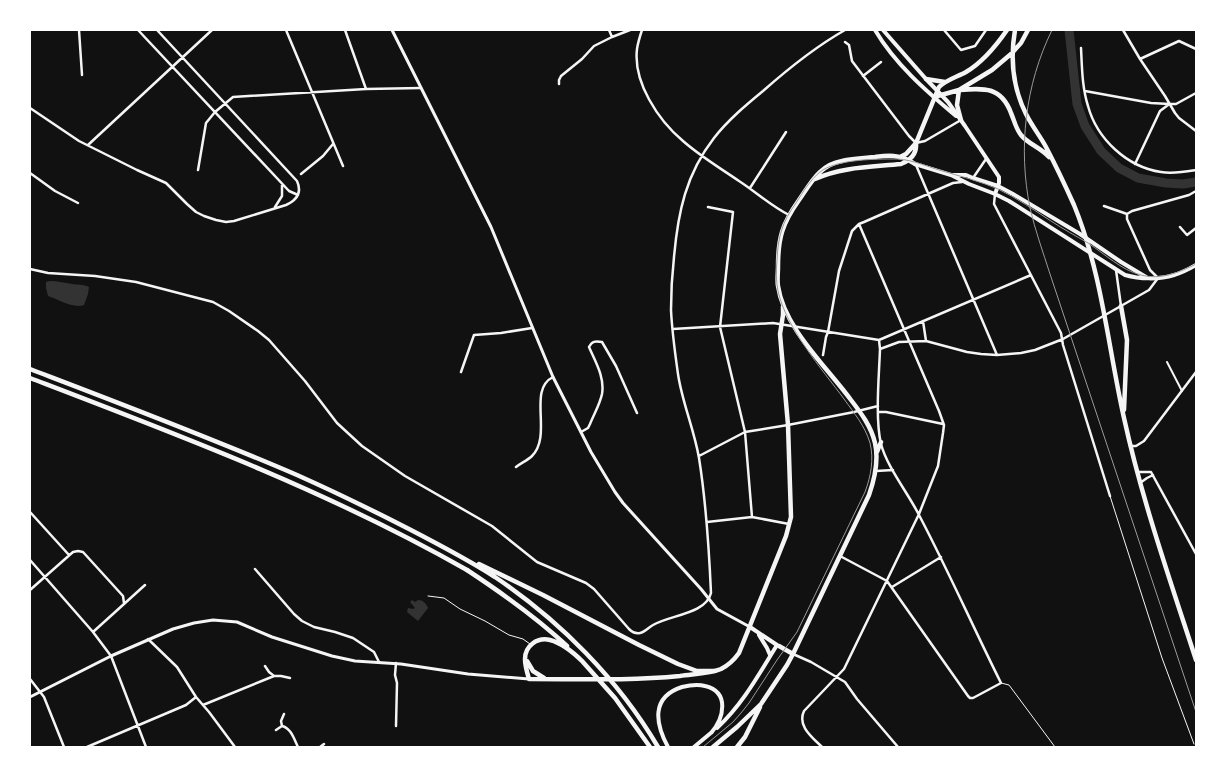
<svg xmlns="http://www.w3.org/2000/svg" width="1226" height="777" viewBox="0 0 1226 777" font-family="'Public Sans',sans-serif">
<rect width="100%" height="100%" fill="#111"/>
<!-- water -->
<path fill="#333" d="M50,281C58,281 65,283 72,284C78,285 83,284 89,287L88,294L84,305C73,309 58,299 48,296L46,288V282Z
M412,600L415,602L418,600C423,600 426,603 428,608L418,621L407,612L408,608L413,609L415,608L410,602Z"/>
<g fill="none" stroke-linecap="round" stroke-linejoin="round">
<!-- river -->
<path stroke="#333" stroke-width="9" d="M1069,30L1077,104L1085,126L1101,151L1119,168L1138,178L1166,183L1183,184L1196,182"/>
<!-- service -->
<path stroke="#f5f5f5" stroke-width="1" d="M1110,496L1162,658L1194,744
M428,596L444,598L460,609L485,621L509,635L523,639L530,644
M1001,683L1009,685L1055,747"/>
<!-- pedestrian -->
<path stroke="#f5f5f5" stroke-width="2" d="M1167,362L1182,391"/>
<!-- minor -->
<path stroke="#f5f5f5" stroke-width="2.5" d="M79,30L82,75
M138,30L289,191L298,195
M286,30L343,166
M345,30L366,89
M609,30L612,37
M642,30C640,36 638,42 637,49C633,82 658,120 683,141C700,156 720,168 739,181C756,192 771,206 789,215
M944,30L961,50L975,46L986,30
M1123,30L1140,59L1165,96L1175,113L1179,118L1196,131
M845,42L849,45L852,61L909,136L916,143L925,141L961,120
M1081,48C1082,67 1082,87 1088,106C1097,139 1127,167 1161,172C1173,174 1184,172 1196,170
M1140,59L1179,41L1196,49
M863,76L881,62
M559,84V80L561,76L582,59L594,46L612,37L630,30
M1085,91L1151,103L1169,104H1176L1196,93
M30,108L79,141L137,170L166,183L187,204L196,212L204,216L216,220L226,222L234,221L286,205C297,200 302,192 297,181L157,30
M88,145L212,30
M1135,164L1160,111L1168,105
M916,165L997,355
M198,170L206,123L215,112L233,97L366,89L421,88
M30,173L55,191L78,203
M301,174L323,156L333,144
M973,178L986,159
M750,188L786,132
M995,194L994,204L1061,333L1063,345L1110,496
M1104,206L1127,214
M275,207L282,196V185
M708,207L733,212L720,327L745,432L752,517
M1127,214L1132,211L1189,195L1196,191
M1180,227L1187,235L1196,228
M30,269L48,273L95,276L136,282L213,302L229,311L258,331L269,340L305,381L337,423L362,446L405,476L492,526L537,562L586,583L594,589L629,629C632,632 635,634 640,633C645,632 649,627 653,625C670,615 706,614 711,593C709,548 706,502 699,458C694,429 682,402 678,374C675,353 672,331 671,310C671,292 672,275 674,257C678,212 686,174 714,138C728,120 746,105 763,91C789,68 815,47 845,30
M1116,270L1121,306
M923,321L926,341
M673,329L773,323L879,340
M879,340L1031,275
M880,349L899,342L926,341L967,352L981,354L997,355L1021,353L1035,350L1063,339L1149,290L1158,278L1150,270L1127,219V214
M823,355L826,337L828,332L839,271L852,231L859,224L864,222L953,183L962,182
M461,372L474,335L501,333L532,328
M878,412H886L943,424
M581,432L588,428L590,424C594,414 600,404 602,394C605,377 595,361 589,347C592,341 595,341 602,342L616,366L637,413
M1130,446H1136L1144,441L1196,372
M699,456L745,432L788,425L854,412L878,406
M516,467C521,463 528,460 532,456C553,435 527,390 553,377
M876,471L893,470
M1137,472H1151L1196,554
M1140,483L1147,478L1153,475
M30,512L69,555
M707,522L752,517L789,524
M840,556L887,581L968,696L970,698H973L1001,683C973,627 948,570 919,515C908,493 887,467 881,444C875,418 879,377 880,349L879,340
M30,560L93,632L111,656L146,747
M255,569L294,614L302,621L314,627L335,632L353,638L374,652L379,662
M892,587L941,557
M30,590L73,552L78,551L83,552L123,596L124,603
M93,632L145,585
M148,639L177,667L196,697L209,712L235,747
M793,654L811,662L845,682L857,699L898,747
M265,666L269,672L274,676
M30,679L44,697L64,747
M203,705L274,676H281L290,678
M282,726L281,721L284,714
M396,726L397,683L395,675L396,663
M276,730L282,726C291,728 294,739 298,747
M87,747L186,705L196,697
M320,747L324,744
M822,747C812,737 797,726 804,711L844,669L919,514L938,466L943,433L944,425L939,411L859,224"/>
<!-- tertiary -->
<path stroke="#f5f5f5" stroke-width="3" d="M392,30L491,227L553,377L591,452L615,492L623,503L701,589L717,609L750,627
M30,697L111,656L173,629L194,623L213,620L237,622L272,637L332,656L355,661L401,664L468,674L529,679"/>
<!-- secondary -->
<path stroke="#f5f5f5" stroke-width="4" d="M875,30C895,64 926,91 956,116
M883,30L926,79L948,102L965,126L999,177V183L995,194
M915,164L951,175L969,184L995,194L1009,201L1125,275C1139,279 1159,280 1174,275C1181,273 1189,269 1196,265
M953,175H966L973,178L998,186L1013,194L1080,234L1121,262L1146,277
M750,627L777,645
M759,635L767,648L770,655
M717,728C743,704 759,674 777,645
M668,747C655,723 651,697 682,687C690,685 698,684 705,686C730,692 724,718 711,733
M694,747L712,732"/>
<!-- primary -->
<path stroke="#f5f5f5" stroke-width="4.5" d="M1015,30C1010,59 1013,88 1026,114C1032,126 1040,136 1046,147C1056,166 1065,185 1074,205C1102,273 1108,347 1124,418C1142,500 1170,580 1196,660
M926,79L945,82
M959,90C983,88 1001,86 1011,113C1014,120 1016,129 1021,135C1028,144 1040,147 1049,157
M959,90L957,105L961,120
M934,97L959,90L992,70L1011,54L1021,43L1028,30
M900,157L906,154L916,143
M815,179C841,167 872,167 901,164C911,160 917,154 916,143L939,87C946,80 957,77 966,72C983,62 996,46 1007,30
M1121,306L1127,340L1124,410
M877,452L881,442
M467,570C502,593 536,617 567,646
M779,646L793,654
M527,661L533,671L544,678
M582,661L615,698L650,747
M583,662C574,653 562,643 550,640C537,637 525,646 525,659C525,666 527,672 529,679C579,679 629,681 680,676C693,674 709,674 721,669C729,665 734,660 739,653L786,536L791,517L788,425L780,334L783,315V306
M713,747L737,727L761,704L787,665L793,654L869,495C875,478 879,461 875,443C871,426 861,413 851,400C827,367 784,328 778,286C777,280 778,274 778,267C778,238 782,224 799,200C811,183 819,165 842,161C853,158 864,158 875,157C882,156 888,155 894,156C902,157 909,160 915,164
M737,747L745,737L760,707"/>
<!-- trunk -->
<path stroke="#f5f5f5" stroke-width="4.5" d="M30,369C119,403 209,437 297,475C335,492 372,510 409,529C438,544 467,559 495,577C560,621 618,679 658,747
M30,378C179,435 328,491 467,570
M479,564L543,595L639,645L678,664L697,671H715"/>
<!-- tram -->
<path stroke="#9a9a9a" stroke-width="1" d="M703,747L733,722L741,713L749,703L777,660L797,632L865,492C871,476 874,459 870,443C865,426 854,413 844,399C822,369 786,328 778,291C776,281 776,271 777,260C778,237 782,222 796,203C803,192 810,180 820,172C835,160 871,159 891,159C908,158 923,165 939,170C959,176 980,181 998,189C1017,198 1034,210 1051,221C1063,229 1076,236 1088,243C1105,254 1121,270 1141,275C1161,280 1178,273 1196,264"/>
<!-- rail -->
<path stroke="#9a9a9a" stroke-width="1" d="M1052,30C1025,85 1018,148 1030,208C1035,230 1043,252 1050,274L1196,712"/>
</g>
<!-- border -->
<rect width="1226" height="777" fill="none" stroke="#ffffff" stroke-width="62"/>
</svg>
